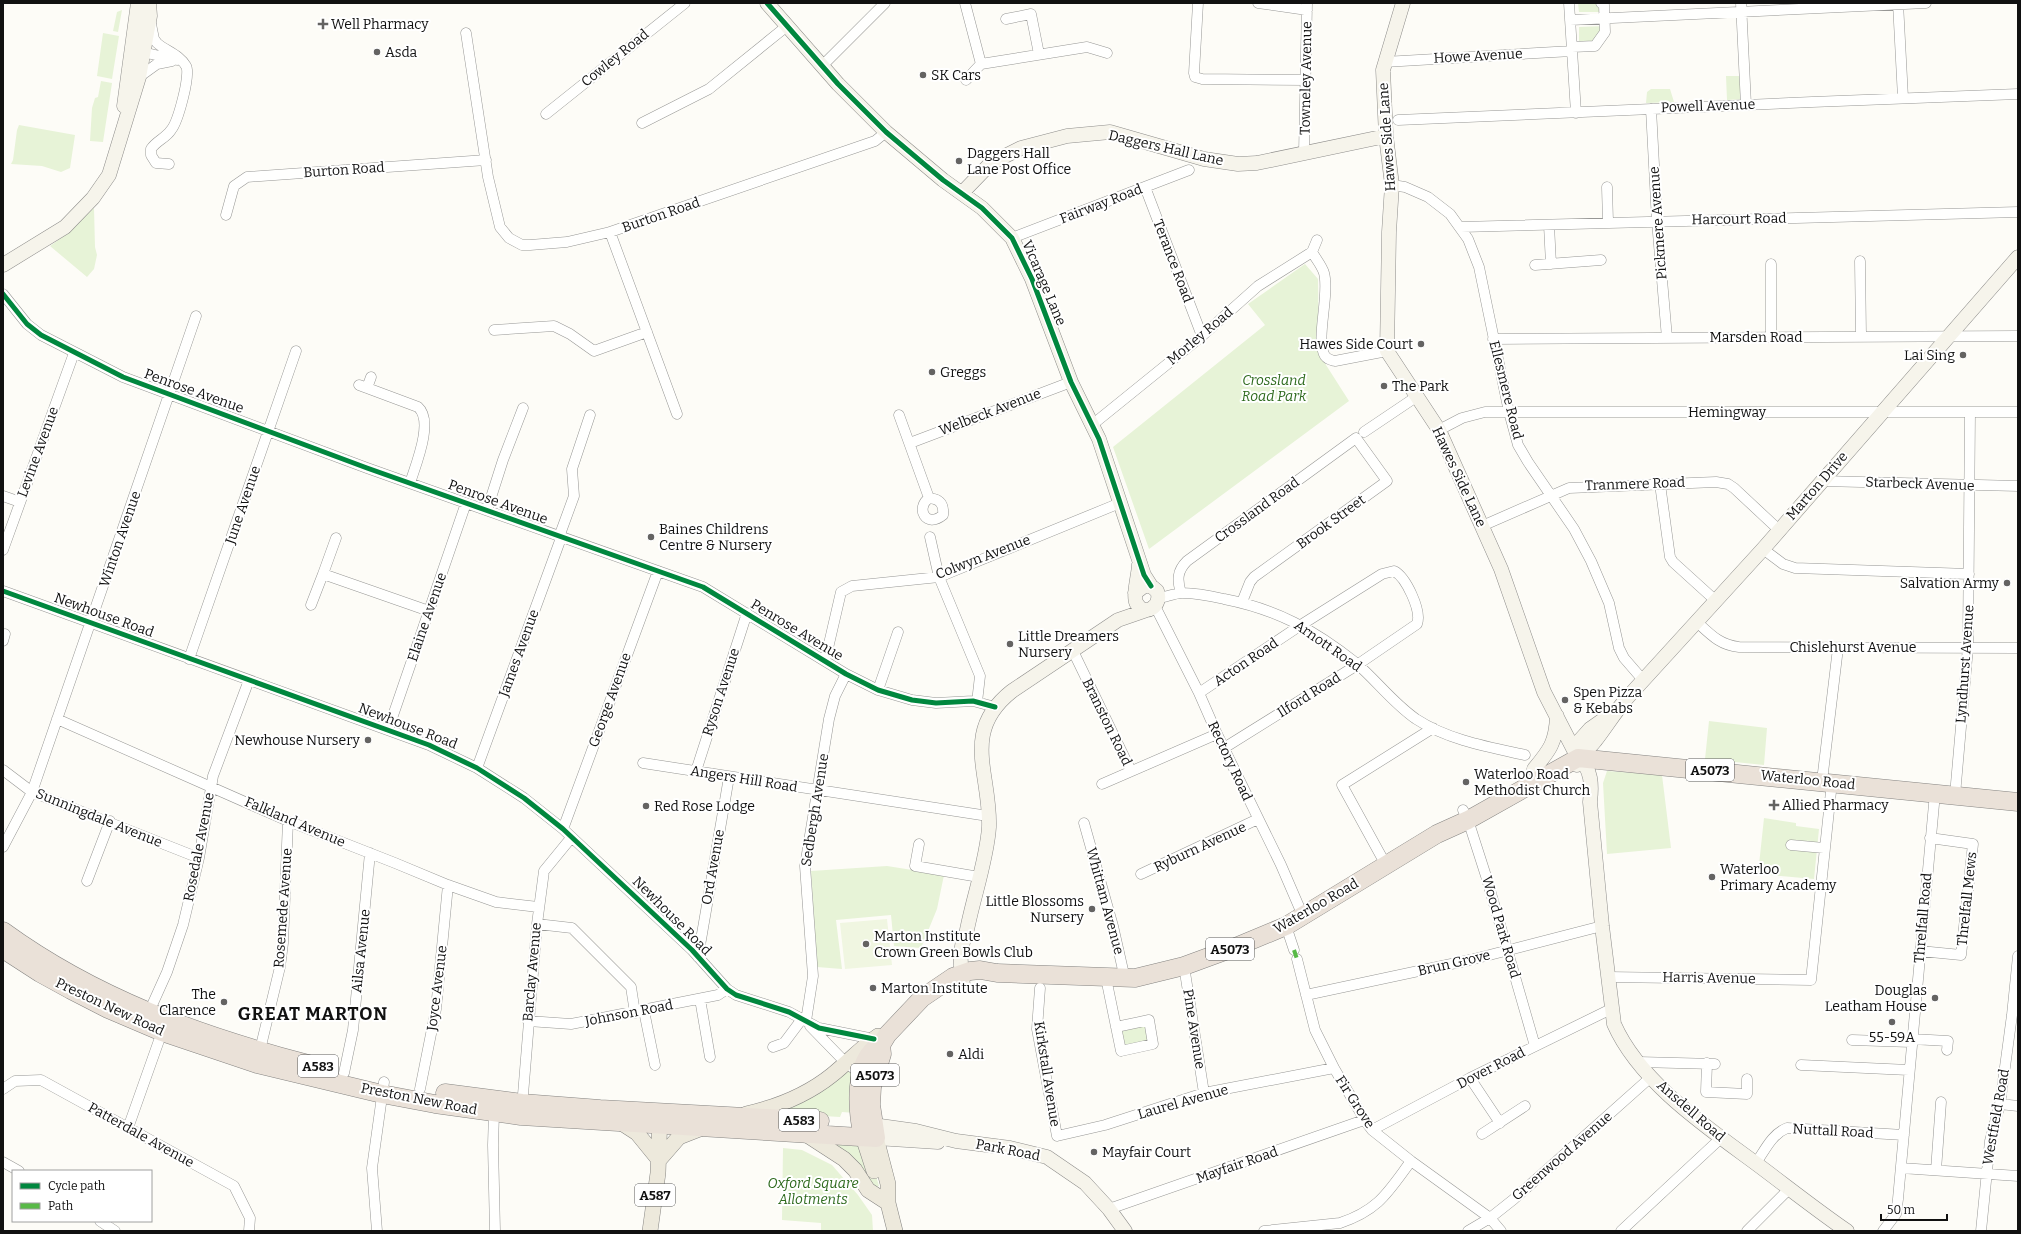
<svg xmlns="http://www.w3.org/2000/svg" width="2021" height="1234" viewBox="0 0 2021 1234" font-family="Bitter,serif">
<rect width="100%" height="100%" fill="#fdfcf7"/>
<!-- green -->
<path fill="#e7f3d7" d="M1578,3H1601L1605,12H1579Z
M122,10L118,32L113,31L117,12Z
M1605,26L1595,46L1579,47V27Z
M103,33L119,36L112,79L97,76Z
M1726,76H1742L1744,99L1727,100Z
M101,81L112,83L103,142L90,141L92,108L95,98L98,97Z
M1651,89H1670L1674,102L1646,103L1647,92Z
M19,125L75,135L70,168L61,172L42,166L11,164L13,160L17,130Z
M94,208L95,247L97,255L94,269L87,277L50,246L68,233Z
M1305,264L1318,279L1319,354L1349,401L1149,549L1113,447L1265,325L1248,304Z
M1709,721L1767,728L1764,765L1705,759Z
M1607,771L1662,775L1671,848L1607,854L1603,783Z
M1764,818L1796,823V826L1819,829L1814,879L1758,874Z
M887,866L944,875L937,909L921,948L894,946L891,915L836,920L842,969L817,967L811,871Z
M1149,1020L1153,1044L1121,1051L1116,1027Z
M848,1069L857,1076L856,1113L842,1112L840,1117L774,1113Z
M853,1136L870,1157L879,1186L868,1190L826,1147Z
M783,1148L802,1150L832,1165L858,1195L872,1215L873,1231H821V1223L782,1220Z"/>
<!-- pitch -->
<path fill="#f0f6e1" d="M887,919L892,965L845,969L840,923Z"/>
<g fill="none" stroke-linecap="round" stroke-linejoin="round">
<defs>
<path id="street" d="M965,3L981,64L966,80
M1198,3L1194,73L1195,77L1202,79L1306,80
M1258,3L1307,10
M1569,3L1576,113
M1741,3L1746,105
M1898,3L1903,98
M1006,19L1031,14L1039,54
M1570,20L1926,3
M151,24L154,39L157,43C166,51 180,55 186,66C191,74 178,122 171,130C166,138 156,141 151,149V155L156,163L169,164
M466,33L488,177L500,227L509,238L522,245H530L567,242L610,232L875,141L886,132
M1572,47L1595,46L1605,32L1604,5L1601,3
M138,51L177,60
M1384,62L1572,51
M981,64L1087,47L1107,53
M823,65L885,3
M139,77L157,64L172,61
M1651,109L1657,221L1667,338
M546,114L685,3
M1398,120L1812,102L2018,94
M642,123L709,89L787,26
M1304,153L1307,3
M1392,185L1405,187L1428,197L1450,214L1468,239L1479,267L1509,412L1518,445L1528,462L1574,529L1591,561L1609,603L1619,648L1624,658L1643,680
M1145,187L1202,336
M1607,187L1608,222
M226,215L234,186L247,177L486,160
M1549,225L1551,264
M1461,227L2018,212
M610,232L677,414
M1012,238L1189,170
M1317,240L1312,252C1316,259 1322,266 1324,273C1330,295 1315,340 1325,356C1328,360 1331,360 1335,361L1387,351
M1860,261L1861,336
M1771,264V336
M1535,265L1601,260
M3,294L27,324L41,335L123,377L367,468L703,587L846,674L878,690L912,700L936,703L973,701L995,707
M494,330L554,326L570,334L594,351L647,332
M1493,339L2018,336
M359,385L418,407C434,421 416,464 410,483
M367,388L371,377
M899,415L929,498C940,499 944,504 943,515C926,529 915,508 929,498
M1092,425L1202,336L1258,286L1312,252
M1439,430L1462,418L1485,412H2018
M1364,432L1416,397
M910,443L1071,382
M1822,481L2018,486
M1660,484L1670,557L1673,562L1716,601
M3,496L20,502
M487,510L503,460L523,408
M1482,526L1569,488L1716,482L1728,484L1734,488L1779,530
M559,537L574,496L572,469L590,415
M930,537L939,577L980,676L977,702
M1763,549L1783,564L1795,568L1969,574
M3,550L74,353
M323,574L336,538
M3,591L429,745L477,768L524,798L563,829L692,950L727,989L736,995L789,1012L819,1028L874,1039
M1181,593C1177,580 1177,571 1187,561L1356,438L1387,481L1254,577L1250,582L1242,602
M1159,598C1166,597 1175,593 1182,593C1197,593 1211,596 1224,599C1276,609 1315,630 1356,663C1377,681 1393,703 1416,719C1448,740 1488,747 1525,755
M311,605L323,574L429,611
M1155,606L1199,693L1217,734L1281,865L1303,916
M1697,622C1711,635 1720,645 1739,647L2018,648
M3,641L5,634
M1073,651L1131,771
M189,659L296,351
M825,661L841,592L852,586L939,577L1120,503
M878,690L898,632
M1199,693L1301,625L1382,574L1394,571C1406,577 1422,611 1417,624L1357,665L1224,748
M57,719L288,821L395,863L448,885L496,902L538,907
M388,730L466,503
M643,763L988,816
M477,768L561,538
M3,770L32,792L199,858
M696,771L747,613
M1822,781L1838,648
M1102,784L1217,734
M1955,795L1968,647L1970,412
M1463,810L1468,820L1486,876L1535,1046
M1084,823L1113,926L1125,979
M563,829L658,571
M919,844L915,866L979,877
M1791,845L1824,848
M3,847L32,792L196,316
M1386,865L1342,785L1433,728
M1141,874L1258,819
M87,881L110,821
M537,924L572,928L631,987L635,1013
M1286,926L1294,950
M1920,951L1961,955L1973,844L1930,838
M698,957L729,777
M1297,959L1315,1030L1334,1068L1366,1122L1372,1130L1411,1161L1490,1218L1501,1231
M1184,966L1204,1093
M1608,977L1811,980L1832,782
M1106,978L1121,1051L1153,1044L1149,1020L1116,1027
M1040,988L1037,1029L1057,1136L1105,1125L1204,1093L1334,1068
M1306,995L1470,960L1602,926
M700,999L710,1057
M644,1011L655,1065
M149,1012L167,972L183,925L199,858L213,776L249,680
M528,1021L571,1024L718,995L727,989
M806,1021L813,976L805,866L829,719L835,696L846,674
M810,1026L846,1063L864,1076
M1912,1039L1948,1041L1947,1050
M1852,1040L1911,1042
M773,1047L784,1043L802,1019
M259,1054L280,967L283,943L288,821
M1639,1062L1715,1064
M1707,1063L1706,1092L1747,1094V1079
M1801,1065L1909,1070
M344,1073L353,1030L370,853
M1470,1078L1500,1123
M3,1089L15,1081L41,1080L234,1186L250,1218L249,1231
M420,1089L436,1009L448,885
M2000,1104L2018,1106
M522,1107L537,924L544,871L571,838
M494,1113L493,1145L495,1231
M128,1128L162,1032
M1372,1130L1470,1078L1611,1009
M1482,1134L1525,1106
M3,1162L19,1171
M1756,1163C1765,1150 1772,1134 1787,1128L1904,1135
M1901,1168L2018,1176
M1936,1170L1941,1102
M1109,1209L1364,1120
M100,1221L115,1231
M377,1231L372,1168L384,1082
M1264,1231L1340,1223C1379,1210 1388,1192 1411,1161
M1468,1231L1490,1218L1514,1199L1651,1077
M1621,1231L1721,1138
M1747,1231L1789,1189
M1883,1231L1896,1214L1898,1199L1935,793
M1981,1231L1990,1141L2000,1104L2012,1015L2018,956"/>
<path id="secondary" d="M767,3L838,84L886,132L943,180L982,208L1012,238L1032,279L1071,382L1099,439L1144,575L1151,586
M1403,3L1383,70L1386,136L1392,185L1389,232L1387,351L1439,430L1501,569L1544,692L1578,758C1592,768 1592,786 1590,802L1602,926L1614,1024C1639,1081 1705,1126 1754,1162C1785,1185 1815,1209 1847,1231
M124,106L138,3
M962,193L991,163L1021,148L1067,136L1110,132L1204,159L1238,164L1257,163L1386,136
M3,265L65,227L93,198L109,175L139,77L150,16L149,3
M1135,593L1144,586H1151L1157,591C1163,605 1145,618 1137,604C1132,597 1139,574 1139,564
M1573,748L1590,729L1610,715
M1577,765C1580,754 1589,749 1595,741C1606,727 1615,712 1627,698L1763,549L2018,257
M1534,769C1550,750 1556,742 1557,716
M963,985C961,969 958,949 966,935C972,901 987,860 989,827C991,774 960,732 1012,691L1118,620L1147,610
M873,1125L916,1131L956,1141L1010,1148L1047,1157L1085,1183L1109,1209L1125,1231
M876,1138L938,1142"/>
<path id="primary" d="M746,1114C777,1107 807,1095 832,1075C848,1062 862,1047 878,1036
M620,1122L637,1133L659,1160
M804,1133L844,1159L855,1170L868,1190L888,1203
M863,1137L874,1171
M876,1138L888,1184V1203L895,1231
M659,1160L679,1137L702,1128
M650,1231L658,1173L660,1113"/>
<path id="highway" d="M3,931C95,998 198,1035 308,1064
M3,949L40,973L71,990L108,1009L162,1032L257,1064L382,1094L435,1104L521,1116L876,1138L871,1105L872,1087L882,1054L881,1045L887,1035L922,998L953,977L970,971L980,970L997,973L1135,978L1184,966L1233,948L1286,926L1437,834L1468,820L1578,758L2018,802
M445,1093L522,1103L600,1109L820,1121
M863,1137C857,1111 853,1062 878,1046"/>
</defs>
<!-- street casing -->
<use href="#street" stroke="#979795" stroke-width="11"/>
<!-- secondary casing -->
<use href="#secondary" stroke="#8e8d8b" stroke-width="15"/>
<!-- primary casing -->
<use href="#primary" stroke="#858482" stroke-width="16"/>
<!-- highway casing -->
<use href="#highway" stroke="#858482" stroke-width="19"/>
<!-- street -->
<use href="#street" stroke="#fffffe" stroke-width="10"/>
<!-- secondary -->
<use href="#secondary" stroke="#f6f4eb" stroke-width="14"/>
<!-- primary -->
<use href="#primary" stroke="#ede9dc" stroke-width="15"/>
<!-- highway -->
<use href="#highway" stroke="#eae1d8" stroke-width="18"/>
<!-- quiet -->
<path stroke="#58b947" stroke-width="4" stroke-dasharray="8 4" stroke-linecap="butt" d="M1294,950L1297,959"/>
<defs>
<path id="cycleway" d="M767,3L838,84L886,132L943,180L982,208L1012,238L1032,279L1071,382L1099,439L1144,575L1151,586
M3,294L27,324L41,335L123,377L367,468L703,587L846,674L878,690L912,700L936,703L973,701L995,707
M3,591L429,745L477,768L524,798L563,829L692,950L727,989L736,995L789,1012L819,1028L874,1039"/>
</defs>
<!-- cycleway casing -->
<use href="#cycleway" stroke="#fff" stroke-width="8"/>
<!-- cycleway -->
<use href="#cycleway" stroke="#00873e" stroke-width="5"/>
</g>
<!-- markers -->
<g fill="#646362" stroke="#fff" stroke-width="1.5">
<path d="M321 18h4v4h4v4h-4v4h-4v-4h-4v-4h4z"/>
<circle cx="377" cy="52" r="4"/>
<circle cx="923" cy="75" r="4"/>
<circle cx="959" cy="161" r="4"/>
<circle cx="1421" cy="344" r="4"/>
<circle cx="1963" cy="355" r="4"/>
<circle cx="932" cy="372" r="4"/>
<circle cx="1384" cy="386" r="4"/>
<circle cx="651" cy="537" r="4"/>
<circle cx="2007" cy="583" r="4"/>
<circle cx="1010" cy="644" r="4"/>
<circle cx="1565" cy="700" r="4"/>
<circle cx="368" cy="740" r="4"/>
<circle cx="1466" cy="782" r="4"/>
<path d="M1772 799h4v4h4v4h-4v4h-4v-4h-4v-4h4z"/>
<circle cx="646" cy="806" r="4"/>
<circle cx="1712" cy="877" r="4"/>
<circle cx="1092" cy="909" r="4"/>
<circle cx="866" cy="944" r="4"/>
<circle cx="873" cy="988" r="4"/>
<circle cx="1935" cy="998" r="4"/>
<circle cx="224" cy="1002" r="4"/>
<circle cx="1892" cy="1022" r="4"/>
<circle cx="950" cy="1054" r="4"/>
<circle cx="1094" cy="1152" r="4"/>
</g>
<g text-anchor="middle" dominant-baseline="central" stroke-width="4" stroke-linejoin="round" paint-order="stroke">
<!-- shield labels -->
<g fill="#fff" stroke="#585858" stroke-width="1">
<rect x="1686" y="759" width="48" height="22" rx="3"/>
<rect x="1206" y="938" width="48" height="22" rx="3"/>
<rect x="298" y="1055" width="40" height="22" rx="3"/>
<rect x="851" y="1064" width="48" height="22" rx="3"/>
<rect x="779" y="1109" width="40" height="22" rx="3"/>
<rect x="635" y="1184" width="40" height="22" rx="3"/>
</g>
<g font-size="13" font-weight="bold" fill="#111">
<text x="1710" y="770">A5073</text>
<text x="1230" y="949">A5073</text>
<text x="318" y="1066">A583</text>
<text x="875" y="1075">A5073</text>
<text x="799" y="1120">A583</text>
<text x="655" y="1195">A587</text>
</g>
<!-- poi labels -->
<g font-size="14" fill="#111" stroke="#fff" text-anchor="start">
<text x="331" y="24">Well Pharmacy</text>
<text x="385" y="52">Asda</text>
<text x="931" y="75">SK Cars</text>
<text x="967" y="153">Daggers Hall<tspan x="967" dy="16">Lane Post Office</tspan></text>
<text x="1413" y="344" text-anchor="end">Hawes Side Court</text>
<text x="1955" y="355" text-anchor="end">Lai Sing</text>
<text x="940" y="372">Greggs</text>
<text x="1392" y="386">The Park</text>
<text x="659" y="529">Baines Childrens<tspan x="659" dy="16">Centre &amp; Nursery</tspan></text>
<text x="1999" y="583" text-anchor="end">Salvation Army</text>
<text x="1018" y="636">Little Dreamers<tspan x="1018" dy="16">Nursery</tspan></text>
<text x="1573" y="692">Spen Pizza<tspan x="1573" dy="16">&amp; Kebabs</tspan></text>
<text x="360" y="740" text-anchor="end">Newhouse Nursery</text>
<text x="1474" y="774">Waterloo Road<tspan x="1474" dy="16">Methodist Church</tspan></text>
<text x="1782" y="805">Allied Pharmacy</text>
<text x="654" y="806">Red Rose Lodge</text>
<text x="1720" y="869">Waterloo<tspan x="1720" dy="16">Primary Academy</tspan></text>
<text x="1084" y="901" text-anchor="end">Little Blossoms<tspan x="1084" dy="16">Nursery</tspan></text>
<text x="874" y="936">Marton Institute<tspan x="874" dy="16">Crown Green Bowls Club</tspan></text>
<text x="881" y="988">Marton Institute</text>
<text x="1927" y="990" text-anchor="end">Douglas<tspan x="1927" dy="16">Leatham House</tspan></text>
<text x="216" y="994" text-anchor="end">The<tspan x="216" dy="16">Clarence</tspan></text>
<text x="1892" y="1037" text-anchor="middle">55-59A</text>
<text x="958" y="1054">Aldi</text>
<text x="1102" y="1152">Mayfair Court</text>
</g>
<!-- street labels -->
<g font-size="14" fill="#111" stroke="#fff">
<text transform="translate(1478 56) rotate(-3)">Howe Avenue</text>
<text transform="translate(615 58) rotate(-39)">Cowley Road</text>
<text transform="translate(1306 78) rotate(-89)">Towneley Avenue</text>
<text transform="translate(1708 106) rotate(-2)">Powell Avenue</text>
<text transform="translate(1387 137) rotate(-94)">Hawes Side Lane</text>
<text transform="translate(1166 148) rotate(13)">Daggers Hall Lane</text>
<text transform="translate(344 170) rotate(-4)">Burton Road</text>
<text transform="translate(1101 204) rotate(-21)">Fairway Road</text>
<text transform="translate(661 215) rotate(-19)">Burton Road</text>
<text transform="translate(1739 219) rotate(-1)">Harcourt Road</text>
<text transform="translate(1658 223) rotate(-94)">Pickmere Avenue</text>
<text transform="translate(1173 261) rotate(69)">Terance Road</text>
<text transform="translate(1044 283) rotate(67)">Vicarage Lane</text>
<text transform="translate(1200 336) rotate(-40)">Morley Road</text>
<text x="1756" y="337">Marsden Road</text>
<text transform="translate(1506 390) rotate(76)">Ellesmere Road</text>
<text transform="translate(194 391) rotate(20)">Penrose Avenue</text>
<text transform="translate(990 412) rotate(-21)">Welbeck Avenue</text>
<text x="1727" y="412">Hemingway</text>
<text transform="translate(38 452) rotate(-70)">Levine Avenue</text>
<text transform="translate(1459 477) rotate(65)">Hawes Side Lane</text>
<text transform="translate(1635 484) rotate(-2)">Tranmere Road</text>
<text transform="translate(1920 484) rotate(2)">Starbeck Avenue</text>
<text transform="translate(1817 486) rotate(-49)">Marton Drive</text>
<text transform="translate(498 502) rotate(20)">Penrose Avenue</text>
<text transform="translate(243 505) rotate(-71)">June Avenue</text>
<text transform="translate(1257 510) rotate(-36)">Crossland Road</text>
<text transform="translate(1331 522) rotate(-36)">Brook Street</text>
<text transform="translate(120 539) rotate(-71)">Winton Avenue</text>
<text transform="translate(983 557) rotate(-21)">Colwyn Avenue</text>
<text transform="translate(104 615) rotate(20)">Newhouse Road</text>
<text transform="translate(427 617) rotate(-71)">Elaine Avenue</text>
<text transform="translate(797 630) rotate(31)">Penrose Avenue</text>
<text transform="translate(1328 646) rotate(35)">Arnott Road</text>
<text x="1853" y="647">Chislehurst Avenue</text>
<text transform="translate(519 653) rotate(-70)">James Avenue</text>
<text transform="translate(1246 662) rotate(-34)">Acton Road</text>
<text transform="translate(1965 664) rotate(-86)">Lyndhurst Avenue</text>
<text transform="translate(721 692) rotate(-72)">Ryson Avenue</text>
<text transform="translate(1309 695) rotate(-32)">Ilford Road</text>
<text transform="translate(610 700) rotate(-70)">George Avenue</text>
<text transform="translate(1107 722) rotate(64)">Branston Road</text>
<text transform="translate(408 726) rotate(21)">Newhouse Road</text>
<text transform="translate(1230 761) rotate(65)">Rectory Road</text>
<text transform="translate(744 779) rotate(9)">Angers Hill Road</text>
<text transform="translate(1808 780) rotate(6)">Waterloo Road</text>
<text transform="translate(815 810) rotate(-81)">Sedbergh Avenue</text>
<text transform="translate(99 818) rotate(22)">Sunningdale Avenue</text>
<text transform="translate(295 822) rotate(23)">Falkland Avenue</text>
<text transform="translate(199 847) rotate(-79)">Rosedale Avenue</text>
<text transform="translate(1200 847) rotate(-25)">Ryburn Avenue</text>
<text transform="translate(713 867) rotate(-80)">Ord Avenue</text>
<text transform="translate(1967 899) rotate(-84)">Threlfall Mews</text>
<text transform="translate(1105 901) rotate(75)">Whittam Avenue</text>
<text transform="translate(1316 906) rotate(-30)">Waterloo Road</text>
<text transform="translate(283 908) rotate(-86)">Rosemede Avenue</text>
<text transform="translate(672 916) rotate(45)">Newhouse Road</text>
<text transform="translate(1923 918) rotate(-85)">Threlfall Road</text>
<text transform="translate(1501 927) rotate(74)">Wood Park Road</text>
<text transform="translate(361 951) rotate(-84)">Ailsa Avenue</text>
<text transform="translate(1454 963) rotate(-13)">Brun Grove</text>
<text transform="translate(532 972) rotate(-85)">Barclay Avenue</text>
<text transform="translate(1709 978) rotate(1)">Harris Avenue</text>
<text transform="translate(437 988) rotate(-83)">Joyce Avenue</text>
<text transform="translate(110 1007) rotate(25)">Preston New Road</text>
<text transform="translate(629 1013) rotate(-11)">Johnson Road</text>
<text transform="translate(1194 1029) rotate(81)">Pine Avenue</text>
<text transform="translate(1491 1068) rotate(-27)">Dover Road</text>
<text transform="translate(1047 1074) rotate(81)">Kirkstall Avenue</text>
<text transform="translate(419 1099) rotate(11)">Preston New Road</text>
<text transform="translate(1183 1102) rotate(-16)">Laurel Avenue</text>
<text transform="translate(1355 1102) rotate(57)">Fir Grove</text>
<text transform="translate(1691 1111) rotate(41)">Ansdell Road</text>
<text transform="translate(1996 1117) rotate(-80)">Westfield Road</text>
<text transform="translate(1833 1131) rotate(3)">Nuttall Road</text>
<text transform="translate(141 1135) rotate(29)">Patterdale Avenue</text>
<text transform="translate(1008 1150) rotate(11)">Park Road</text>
<text transform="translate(1562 1156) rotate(-41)">Greenwood Avenue</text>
<text transform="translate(1237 1165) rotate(-19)">Mayfair Road</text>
</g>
<!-- park labels -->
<g font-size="14" font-style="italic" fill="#2f6b1f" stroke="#fff">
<text x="1274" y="380">Crossland<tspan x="1274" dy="16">Road Park</tspan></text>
<text x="813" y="1183">Oxford Square<tspan x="813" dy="16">Allotments</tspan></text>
</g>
<!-- district labels -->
<g font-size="18" font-weight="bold" letter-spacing="1" fill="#111" stroke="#fff">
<text x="313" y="1014">GREAT MARTON</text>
</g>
</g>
<!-- border -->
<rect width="2021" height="1234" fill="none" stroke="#111111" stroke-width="8"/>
<!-- legend -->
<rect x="12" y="1170" width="140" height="52" fill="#ffffff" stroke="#a0a0a0"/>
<rect x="20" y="1183" width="20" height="6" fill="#00873e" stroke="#a0a0a0"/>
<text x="48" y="1190" font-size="12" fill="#111111">Cycle path</text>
<rect x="20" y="1203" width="20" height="6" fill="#58b947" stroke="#a0a0a0"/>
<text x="48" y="1210" font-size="12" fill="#111111">Path</text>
<!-- scale -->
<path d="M1881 1214v6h66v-6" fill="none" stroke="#111111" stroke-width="2"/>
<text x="1887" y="1214" font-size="12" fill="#111111" stroke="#ffffff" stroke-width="3" paint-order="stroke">50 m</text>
</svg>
